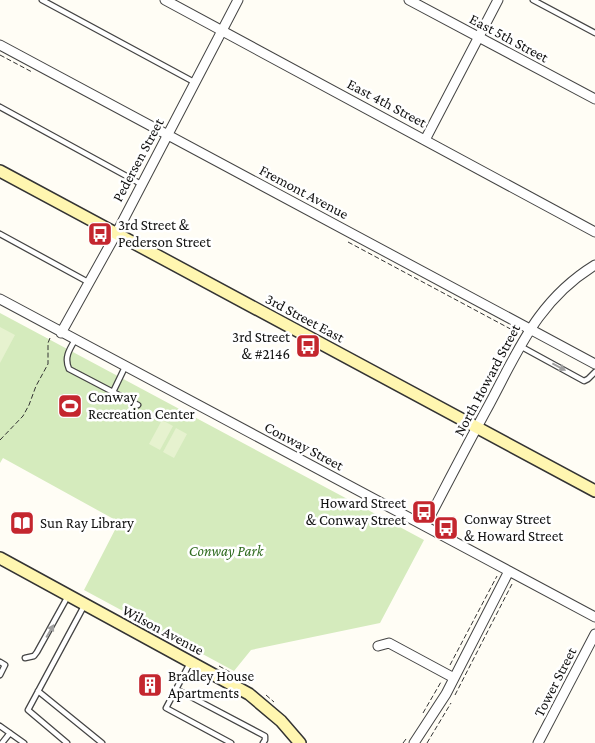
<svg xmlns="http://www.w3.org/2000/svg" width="595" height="743" viewBox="0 0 595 743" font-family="'Crimson Pro',serif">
<rect width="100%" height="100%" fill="#fffdf5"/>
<!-- green -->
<path fill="#d5ebbd" d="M0,313L424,540L380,623L251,650L234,671L84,590L119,522L3,458L0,463Z"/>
<!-- pitch -->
<path fill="#e6f2cf" d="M0,327L15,335L0,363Z
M162,420L173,426L160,450L149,444Z
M176,428L187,434L174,458L163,452Z"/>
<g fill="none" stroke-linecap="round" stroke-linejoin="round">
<defs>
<path id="lane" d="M42,0L194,82
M533,0L595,33
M0,107L141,184
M0,234L88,282
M75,340C69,350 64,358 69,369L113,392L125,367
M520,346L584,381L588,379L595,372
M113,392L138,405
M25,658L34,656L37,652L68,596
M0,662L5,665L0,675
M190,663L166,708L231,743
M176,689L265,736V740L263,743
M38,691L102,743
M0,726L24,743
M2,743L10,733
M67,743L28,710L84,606"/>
<path id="street" d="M165,0L595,232
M409,0L595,99
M0,45L595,364
M425,140L498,0
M0,299L595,617
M61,333L116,234L238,0
M425,526C446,486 467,445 489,405C519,349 538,300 595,265
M378,646L389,643L454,678
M414,743L446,694L509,571
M538,743L595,634"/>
<path id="secondary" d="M0,171L595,491
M0,558L249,694L281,721L300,743"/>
</defs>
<!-- lane casing -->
<use href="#lane" stroke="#444" stroke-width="7"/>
<!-- street casing -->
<use href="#street" stroke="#444" stroke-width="11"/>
<!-- secondary casing -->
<use href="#secondary" stroke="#333" stroke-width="14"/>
<!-- path -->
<path stroke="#333" stroke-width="1" stroke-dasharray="5 2.5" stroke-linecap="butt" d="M0,55L32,72
M348,242L518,333
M0,440L23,416L29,405L36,386L48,364V343L50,338
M450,665L497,576
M219,666L250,683
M266,695L274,702
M455,695L512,584
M423,713L441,682
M403,743L406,739
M427,743L451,703"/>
<!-- lane -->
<use href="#lane" stroke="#fff" stroke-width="4.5"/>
<!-- street -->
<use href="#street" stroke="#fff" stroke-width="9"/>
<!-- secondary -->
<use href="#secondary" stroke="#fff6b0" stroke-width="11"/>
</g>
<!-- one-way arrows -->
<defs><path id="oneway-solid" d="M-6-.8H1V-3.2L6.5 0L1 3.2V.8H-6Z" transform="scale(1.25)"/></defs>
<g fill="#a0a0a0">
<use href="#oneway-solid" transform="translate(559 367) rotate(28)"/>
<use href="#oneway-solid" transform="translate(50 631) rotate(-60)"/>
</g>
<!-- icons -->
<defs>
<symbol id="bus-square" viewBox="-11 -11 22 22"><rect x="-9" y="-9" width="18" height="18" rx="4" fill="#c4262e" stroke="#fff"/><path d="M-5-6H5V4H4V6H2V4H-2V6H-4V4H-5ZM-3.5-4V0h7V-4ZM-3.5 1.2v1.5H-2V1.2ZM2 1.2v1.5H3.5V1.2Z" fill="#fff"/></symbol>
<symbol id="stadium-square" viewBox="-11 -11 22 22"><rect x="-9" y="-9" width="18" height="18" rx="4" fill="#c4262e" stroke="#fff"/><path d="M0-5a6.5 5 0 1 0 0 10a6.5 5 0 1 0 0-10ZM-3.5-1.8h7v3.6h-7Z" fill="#fff"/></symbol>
<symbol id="library-square" viewBox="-11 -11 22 22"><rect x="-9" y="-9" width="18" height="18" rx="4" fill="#c4262e" stroke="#fff"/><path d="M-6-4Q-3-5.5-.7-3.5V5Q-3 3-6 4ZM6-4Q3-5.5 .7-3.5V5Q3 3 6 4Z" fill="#fff"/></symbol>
<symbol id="building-square" viewBox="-11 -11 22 22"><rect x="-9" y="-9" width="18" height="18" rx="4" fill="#c4262e" stroke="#fff"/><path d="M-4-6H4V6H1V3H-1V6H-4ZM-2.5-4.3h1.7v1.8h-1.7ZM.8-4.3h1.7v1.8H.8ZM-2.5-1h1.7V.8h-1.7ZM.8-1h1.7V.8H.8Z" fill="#fff"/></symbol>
</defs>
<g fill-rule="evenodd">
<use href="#bus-square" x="86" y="220" width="28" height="28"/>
<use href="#bus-square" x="294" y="332" width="28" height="28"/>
<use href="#stadium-square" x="56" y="392" width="28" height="28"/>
<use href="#bus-square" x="410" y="498" width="28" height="28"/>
<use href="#library-square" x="8" y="509" width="28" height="28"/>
<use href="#bus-square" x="432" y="514" width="28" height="28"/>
<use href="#building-square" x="136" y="671" width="28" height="28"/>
</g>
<g text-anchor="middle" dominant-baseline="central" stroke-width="5" stroke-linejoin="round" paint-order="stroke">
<!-- street labels -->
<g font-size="15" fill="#111" stroke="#fff">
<text transform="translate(509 38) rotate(28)">East 5th Street</text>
<text transform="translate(387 103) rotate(28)">East 4th Street</text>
<text transform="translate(138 160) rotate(-62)">Pedersen Street</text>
<text transform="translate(304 192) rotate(28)">Fremont Avenue</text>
<text transform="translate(305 318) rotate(28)">3rd Street East</text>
<text transform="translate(487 380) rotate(-62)">North Howard Street</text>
<text transform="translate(304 446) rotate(28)">Conway Street</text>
<text transform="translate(163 630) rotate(28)">Wilson Avenue</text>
<text transform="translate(555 682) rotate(-63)">Tower Street</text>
</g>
<!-- poi labels -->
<g font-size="15" fill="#111" stroke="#fff" text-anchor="start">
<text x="118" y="225">3rd Street &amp;<tspan x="118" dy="17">Pederson Street</tspan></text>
<text x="290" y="337" text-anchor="end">3rd Street<tspan x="290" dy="17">&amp; #2146</tspan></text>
<text x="88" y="397">Conway<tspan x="88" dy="17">Recreation Center</tspan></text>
<text x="406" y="503" text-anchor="end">Howard Street<tspan x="406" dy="17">&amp; Conway Street</tspan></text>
<text x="464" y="519">Conway Street<tspan x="464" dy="17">&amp; Howard Street</tspan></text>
<text x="40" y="523">Sun Ray Library</text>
<text x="168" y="676">Bradley House<tspan x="168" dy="17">Apartments</tspan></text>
</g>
<!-- park labels -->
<g font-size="15" font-style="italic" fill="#2f6b1f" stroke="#fff">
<text x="226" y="551">Conway Park</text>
</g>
</g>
</svg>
